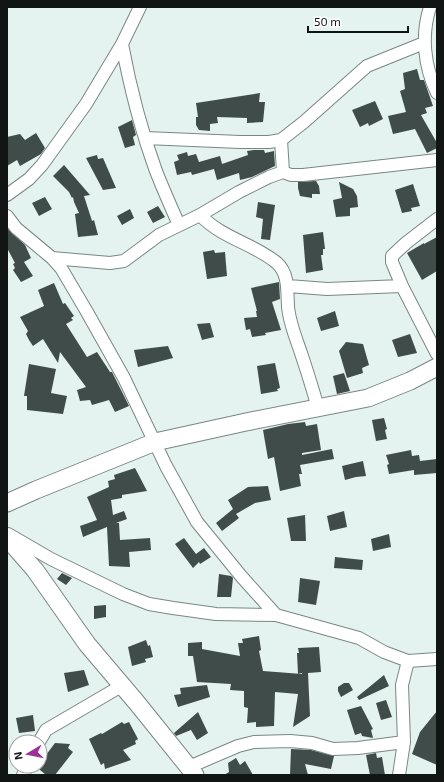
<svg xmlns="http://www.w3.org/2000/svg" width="444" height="782" viewBox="0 0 444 782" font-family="'Exo 2',sans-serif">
<rect width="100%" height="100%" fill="#e4f3f0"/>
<!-- building -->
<path fill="#3f4c49" d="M417,69L420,80H424L433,106L425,108L427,113L421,115L437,143V148L427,153L415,129L393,134L388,116L406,112L400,91L405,89L403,73Z
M260,93L259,102H265L263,122L247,123V118L217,117L218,123L210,124V131L199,130L196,125V117H198L196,103Z
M375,101L383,119L369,126L368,123L360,127L352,110Z
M132,120L136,135L133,137L135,145L125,148L118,127Z
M36,133L45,148L41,154L20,166L17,160L7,166V137L20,134L25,140Z
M254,150H264L265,153L274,151L275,166L252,177L240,180L239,173L217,180L214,169L192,175L191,172L177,175L174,162L179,160L177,155L187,152L188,156L196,154L199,162L220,156L222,164L248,155L247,151Z
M97,155L98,159L103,158L116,188L103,190L86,158Z
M64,165L90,195L84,196L92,221L94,220L98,235L78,237L75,214L79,213L74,202L73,197L72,198L69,192L53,176Z
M316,181L319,186L320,194H312V198L300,196L298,188V182Z
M339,182L353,189L357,196L358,207L350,208V216L336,217L333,200L342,198Z
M413,184L420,206L411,208L412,211L402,213L395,190Z
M45,197L52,209L39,216L32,203Z
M258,202L275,205L270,240L261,239L263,219L256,217Z
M158,206L165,217L153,223L147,212Z
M130,209L134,218L122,225L117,216Z
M7,228L25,245L31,258L24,262L33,276L21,282L13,270L15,268L13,264L15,263L7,248Z
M323,232L325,249H323V255H321L323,270L306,273L303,235Z
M437,237V271L422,280L407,253L424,243V244Z
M214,250L215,253L225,252L227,276L207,279L203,252Z
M279,282L280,299L272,302L281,330L265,333L266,335L252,337L250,329L246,330L244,318L257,317L256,311H257L251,288Z
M54,283L63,304L65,303L74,316L71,318L73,320L66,324L87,357L97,352L110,372H112L129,406L115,412L109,400L92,405L90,400L80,401L77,390L86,387L60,352L58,363L43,339L33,346L29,340L26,334L28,331L20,317L44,306L38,290Z
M335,311L339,326L321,331L317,318Z
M210,323L214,337L202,340L197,324Z
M410,334L417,353L398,357L392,340Z
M346,342L363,344L369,365L362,368L363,373L347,378L339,351Z
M168,346L173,358L138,367L134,350Z
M275,363L280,388L277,389L278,391L261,394L257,366Z
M29,364L56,369L51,393L67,396L63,414L27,410V396H24Z
M344,373L350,391L337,394L333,376Z
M384,418L387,429L385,430L387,439L376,441L372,420Z
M305,422L306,426L317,424L321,450L302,453V455L332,449L334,459L300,465L302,474H299L301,486L280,491L274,457L268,459L263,430L288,424Z
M411,450L412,456L419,455L420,461L437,459V473L414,475V470L389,474L387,465L389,464L386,455Z
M363,461L366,476L356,477L345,480L342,466Z
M135,468L147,491L122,495V498L111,500L113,515L124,511L127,519L116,523H119L120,540L150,538L151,550L129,552L130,567L109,566L107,527L83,537L80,526L97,520L87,497L109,487L108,481L115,479L114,475Z
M268,486L271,500L255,503L236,514L239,518L222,531L216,523L233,509L228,500L248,487Z
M344,511L347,527L330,531L327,516Z
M305,515L306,541H291L287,518Z
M389,534L391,547L373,551L371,539Z
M184,538L196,554L204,548L211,557L200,564L199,562L193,568L175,544Z
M335,557L363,560L362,570L334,568Z
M62,573L72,578L66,585L57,579Z
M219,574L231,576L233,578L231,597H217Z
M300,578L320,581L316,605L298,602Z
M106,605V617L94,619V606Z
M259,636L261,650L259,651L263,671L302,674V673L298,674L297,653H299L298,648L319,647L321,672L308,673L310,716L293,727L298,694L275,692L274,726L256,727V722L247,723L248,708L244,707V691L230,690L231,684L197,682L193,656H188V643L202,642V649L240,656L238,643H243L242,639Z
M146,640L148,646L150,645L153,657L145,659L146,662L132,666L128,647Z
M84,670L89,685L68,692L64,673Z
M384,675L389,686L359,700L357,697Z
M344,683H349L353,690L341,697L338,691V687Z
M207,685L210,697L178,707L174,695L181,694L180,688Z
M386,700L392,717L381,720L376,703Z
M361,706L373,729L371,730L373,738L362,736L361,733L355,735L347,710Z
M437,711V765L412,754L420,732Z
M198,712L208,733L197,740L191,730L176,736L174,733Z
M33,715L35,731L19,733L16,718Z
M122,722L124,724L129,722L138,739L135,741L136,744L123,750L131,760L105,769L104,763L101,765L89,739L101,733L102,734Z
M55,743L70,744L68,748L73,752L55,775H46L40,770V763Z
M291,749L311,750L334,756L331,769L305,764L308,775H290Z
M376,753L377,758L382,757L385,775H370L366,755Z
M236,758L240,765L245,761L253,775H224L229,772L228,763Z"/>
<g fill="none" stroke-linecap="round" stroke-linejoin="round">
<defs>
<path id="street" d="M430,7C421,35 424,66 437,93
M122,44C130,87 141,130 156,171C163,189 171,207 179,225
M145,138L240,142H269L281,140L304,122L367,66L424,43
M281,140L283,172
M7,195L29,179L42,165L86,104L122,44L140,7
M200,215C223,239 253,243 277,263C289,274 287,291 288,306C289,322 296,338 301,353C307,371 313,390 318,408
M7,216L16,228L52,258L61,268L87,312L124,378L166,466L197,522L241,576L276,615
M437,219L406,243L392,256V262L402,286L437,354
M52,258L110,263L124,261L159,235L200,215L239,192L269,177L283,172L291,175H303L437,160
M288,286L327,289L402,286
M8,534L51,559L123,594L149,604L173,608L216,614L276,615L359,638L384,652L408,661L437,659
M39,742L46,730L123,685
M189,767L238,746L254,742L290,741L312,743L333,749L358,748L404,742
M23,775L27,766
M399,775L404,742L402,685L408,661"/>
<path id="secondary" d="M7,503L36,490L155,442L246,422L368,398L410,381L437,367
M7,538L35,570L87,644L137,703L195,775"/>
</defs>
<!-- street casing -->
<use href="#street" stroke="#798784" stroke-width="14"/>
<!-- secondary casing -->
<use href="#secondary" stroke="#798784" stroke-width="19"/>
<!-- street -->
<use href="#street" stroke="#fff" stroke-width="12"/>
<!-- secondary -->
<use href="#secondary" stroke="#fff" stroke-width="17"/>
</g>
<!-- border -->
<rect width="444" height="782" fill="none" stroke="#111615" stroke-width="16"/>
<!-- north arrow -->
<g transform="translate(28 754) rotate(260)"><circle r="19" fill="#ffffff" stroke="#a0a2a1"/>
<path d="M0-3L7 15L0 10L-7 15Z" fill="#9b3294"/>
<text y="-6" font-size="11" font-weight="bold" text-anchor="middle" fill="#111615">N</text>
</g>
<!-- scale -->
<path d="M308 26v6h100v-6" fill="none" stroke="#111615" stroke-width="2"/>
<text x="314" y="26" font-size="12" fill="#111615" stroke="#ffffff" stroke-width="3" paint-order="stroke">50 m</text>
</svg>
